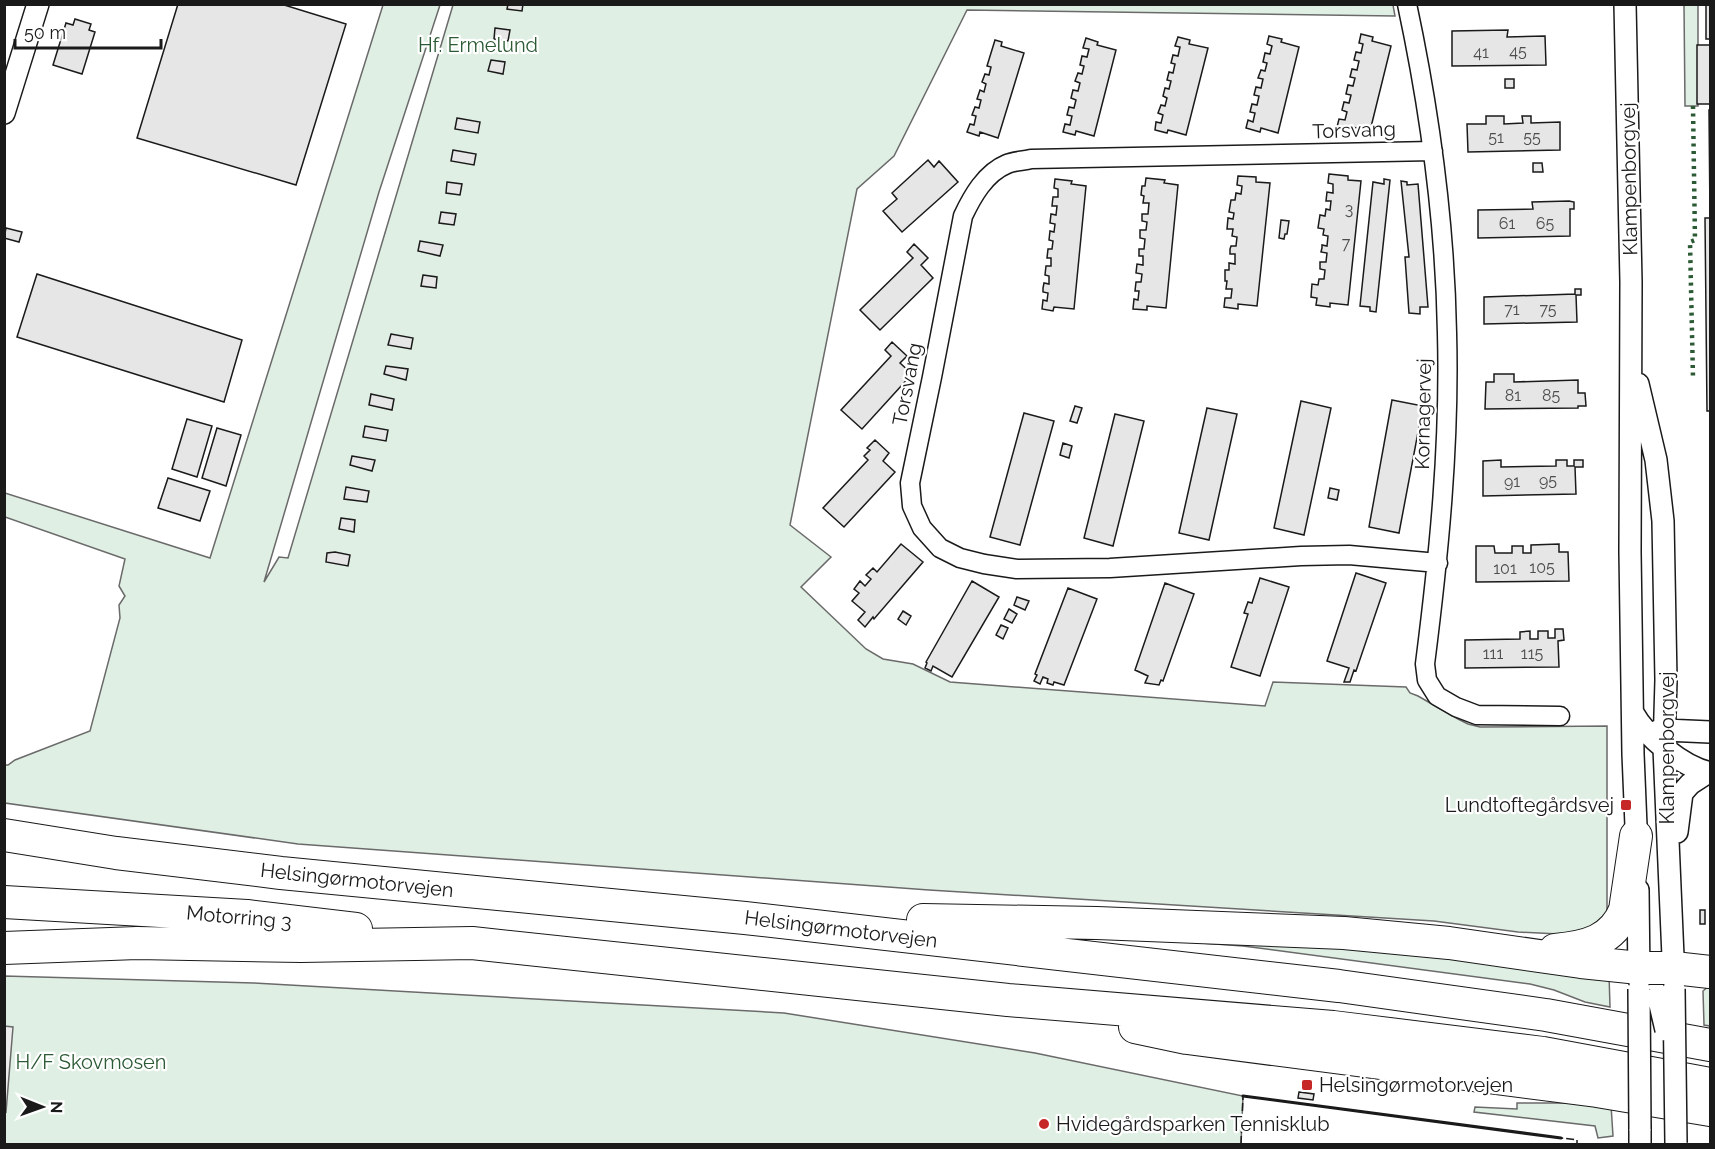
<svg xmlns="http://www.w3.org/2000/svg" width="1715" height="1149" viewBox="0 0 1715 1149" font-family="Raleway,sans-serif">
<rect width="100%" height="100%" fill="#fff"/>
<!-- green -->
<path fill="#e0efe3" stroke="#6a6a6a" stroke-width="1.5" d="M383,5H440L379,192L264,582L279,557L288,558L453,5H1393L1395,16L967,10L894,156L857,189L790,525L831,557L801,587L866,649L883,659L913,664L950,682L1265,706L1273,682L1406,687L1410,693L1418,696L1458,719L1468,724L1480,727L1607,726V919L1578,935L1518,932L1434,921L929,890L298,844L5,803V765H8L15,760L90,731L120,618L119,605L125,596L119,586L125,559L5,517V493L210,558Z
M1684,5H1698V106H1685Z
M1200,939L1404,951L1609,974L1610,1007L1585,1002L1554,990L1530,984L1243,946L1201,943Z
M4,976L254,983L784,1013L1035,1053L1243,1096L1241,1144H5Z
M1710,985V1026L1704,1025L1703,991Z
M1517,1103H1582L1611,1105L1613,1136L1598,1138L1595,1126L1474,1112L1475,1107L1517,1109Z"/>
<!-- parking -->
<path fill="#ededed" stroke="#6a6a6a" stroke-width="1.5" d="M4,1026L13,1027L6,1112L4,1111Z"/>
<!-- building -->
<path fill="#e6e6e6" stroke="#1a1a1a" stroke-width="1.5" d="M178,4H281L346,24L296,185L137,138Z
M508,4H523L522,11L507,9Z
M1706,4H1710V39H1706Z
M75,19L91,24L89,30L95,32L82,74L53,65L66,23L73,25Z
M495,28L510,30L508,41L494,39Z
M1508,30L1507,37L1545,36L1546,65L1452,66V31Z
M1361,34L1373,37L1372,41L1391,46L1370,131L1352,127L1351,130L1337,127L1339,119L1345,120L1347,112L1342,110L1344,102L1349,103L1351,95L1346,94L1348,85L1353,86L1355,78L1350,77L1352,69L1357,70L1359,61L1354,60L1356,52L1361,53L1363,44L1359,43Z
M1269,36L1282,39L1281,42L1299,47L1278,133L1261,128L1260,132L1246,128L1248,120L1253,122L1255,113L1250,112L1252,104L1257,105L1259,96L1254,95L1256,87L1261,88L1263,79L1258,78L1261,70L1265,71L1267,63L1263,62L1265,53L1270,54L1272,46L1267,44Z
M1178,37L1190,40L1189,44L1208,48L1186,135L1168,130L1167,133L1155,130L1156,122L1161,123L1163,115L1158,113L1161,105L1165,106L1167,98L1163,96L1165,88L1169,89L1171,81L1167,80L1169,72L1173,73L1175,64L1171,63L1173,55L1178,56L1180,47L1175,46Z
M1086,38L1098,42L1097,45L1116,50L1094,136L1076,131L1075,135L1063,132L1065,124L1070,125L1072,116L1067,115L1069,107L1074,108L1076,100L1071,98L1073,90L1078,91L1080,83L1075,81L1078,73L1082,74L1084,66L1080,65L1082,56L1087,57L1089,49L1083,48Z
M995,40L1002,42L1001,46L1024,53L998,138L980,132L979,136L967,132L970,124L974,125L976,116L972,115L975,107L979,108L981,100L977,99L980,90L984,92L986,84L982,82L985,74L989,75L991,67L987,66Z
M1697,45H1710V104H1697Z
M491,60L505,62L503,74L488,71Z
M1505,79H1514V88H1505Z
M1709,110H1710V411H1707L1705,218H1710Z
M1486,116H1504V124L1523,123L1522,116H1531V123L1560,122V150L1468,152L1467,124H1486Z
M457,118L480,122L478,133L455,129Z
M453,150L476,154L474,165L451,161Z
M928,160L934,167L939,161L958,182L902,232L883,211L897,199L892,193Z
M1533,163H1542L1543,172H1533Z
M1329,174L1348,176V180L1361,181L1348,305L1330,303V307L1316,305L1317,298L1311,297L1312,284L1318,285L1319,279H1324L1325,270L1320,269V262H1326L1327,253L1321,252L1322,248V245L1327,246L1328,236L1323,235L1324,229L1318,228L1320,215L1325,216L1326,209L1330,210L1331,201H1326L1327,192L1333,193V184L1328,183Z
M1238,176L1256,177V182L1270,183L1257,306L1238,304V309L1224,307L1225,298H1231L1232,289H1226L1227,281H1225V270H1229V263L1235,264V254H1230V249L1231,246H1236L1237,237L1232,236L1233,229H1227L1228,218L1233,219L1234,213L1229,212L1231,200H1235L1236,193L1241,194L1242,186L1237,185Z
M1146,178L1165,180L1164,183L1178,185L1166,308L1147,306V310L1133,309L1134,299L1138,300L1139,291H1135L1136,282H1141L1142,274L1136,273L1137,264L1143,265V256H1139V249H1144L1145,239L1140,238V230H1146L1147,222L1142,221V214H1148L1149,203H1143L1144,196L1141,195L1142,186H1145Z
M1055,179L1072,181L1071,184L1086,186L1074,309L1054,307L1053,311L1042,309L1043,300L1047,301L1048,293L1043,292V288L1044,283L1049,284V276L1045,275L1046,266H1051V258H1047L1048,249H1052L1053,241L1049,240L1050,231L1054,232L1055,224L1050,223L1051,214L1056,215L1057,206H1052L1053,197H1058V189L1054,188Z
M1384,179L1390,180L1376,312L1370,311V307L1360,306L1373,182L1384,184Z
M1401,181L1407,182V185L1418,184L1428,307H1420V314L1409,313L1405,257H1409Z
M447,182L462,184L460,195L446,193Z
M1569,201L1574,202V209H1570V236L1478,238V210L1533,209L1532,202Z
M441,212L456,214L454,225L439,223Z
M1281,220L1289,221L1287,234H1285L1284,239L1279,238Z
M6,228L22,232L19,242L4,238Z
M420,241L443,245L440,256L418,251Z
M914,244L928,258L921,265L933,278L880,330L860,310L913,258L907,252Z
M37,274L242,340L224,402L17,337Z
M423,275L437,277L436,288L421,286Z
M1575,289H1581V295H1576L1577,322L1484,324V297L1575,294Z
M391,334L413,338L411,349L388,345Z
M892,342L907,356L900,363L912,374L862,429L841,410L891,356L885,350Z
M386,366L408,369L406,380L384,374Z
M1494,374H1514V382L1578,380V393H1585L1586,406H1578V408L1485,409L1486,382H1494Z
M371,394L394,399L392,410L369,405Z
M1392,400L1423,406L1399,533L1369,527Z
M1301,401L1331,408L1304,535L1274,528Z
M1075,406L1082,408L1077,423L1070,421Z
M1207,408L1237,414L1209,540L1179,533Z
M1024,413L1054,421L1020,545L990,537Z
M1115,414L1144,421L1113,546L1084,538Z
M187,419L212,426L197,477L172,469Z
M365,426L388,430L386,441L363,437Z
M217,428L241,435L226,486L202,478Z
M875,440L889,453L883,461L895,472L844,527L823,508L868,460L864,456L870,450L867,448Z
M1063,443L1072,446L1069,458L1060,455Z
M352,456L375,460L372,471L350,465Z
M1501,460V467L1556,466V460H1567V466H1574V460H1583V467H1575L1576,494L1483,496V461Z
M168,478L210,491L200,521L158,508Z
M346,487L369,491L367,502L344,499Z
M1330,488L1339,490L1337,500L1328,498Z
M341,518L355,520L354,532L339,529Z
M901,544L923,562L874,619L873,617L865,627L858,620L865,612L852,601L859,593L854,589L860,581L865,586L871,579L866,575L873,568L877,572Z
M1559,544V552H1568L1569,581L1476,582V546H1494L1495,553H1512V546H1523V553H1531V545Z
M335,552L350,555L348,566L326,562L327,553Z
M1356,573L1386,583L1356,671L1354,670L1350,682H1344L1349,668L1327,661Z
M1260,578L1289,587L1260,676L1231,667L1248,614L1244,613L1248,602L1252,603Z
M972,581L999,597L952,677L933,666L931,671L925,668L927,663L926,662Z
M1165,583L1194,594L1163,681L1161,680L1159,685L1145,683L1148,676L1135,670Z
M1068,588L1097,599L1064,685L1054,682L1053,685L1047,683L1048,679L1043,677L1040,684L1034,681L1037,675L1035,674Z
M1017,597L1029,601L1025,610L1014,605Z
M1009,609L1017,614L1012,623L1004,619Z
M903,611L911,616L906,625L898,619Z
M1001,625L1008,628L1003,639L996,635Z
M1555,629H1563L1564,640L1558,641L1559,667L1465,668V640L1520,639V632L1530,631V639H1538V631H1548V638H1555Z
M1700,910H1705V924H1700Z
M1299,1092L1314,1094L1313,1100L1298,1098Z"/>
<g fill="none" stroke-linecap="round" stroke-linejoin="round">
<defs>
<path id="minor" d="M1407,4C1430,112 1445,223 1447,333C1450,444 1439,554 1425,664L1427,680L1437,696L1456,707L1477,715L1560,716
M1433,151L1031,159C1023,161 1014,161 1007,164C985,173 972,197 963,216L932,377L910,483L912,506L922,528L940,548L960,558L984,564L1017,569L1110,568L1301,556L1349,555L1438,563"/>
<path id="tertiary" d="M1625,4L1631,282L1630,552L1633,754L1637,850
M4,113L38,4
M1638,384L1656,460L1663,521L1666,680L1664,748L1674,980
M1633,713C1646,737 1683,767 1710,773
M1652,734L1658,731L1665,730L1710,732
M1677,832L1682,793L1690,784L1707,773
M1638,890L1639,979
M1640,1129V1144"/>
<path id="motorway" d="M4,835L116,853L281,873L745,918L1339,986L1546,1015L1710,1045
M4,902L247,916L356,929
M923,920L1097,923L1344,933L1449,943L1581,962L1639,968H1674L1710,972
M4,948L137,943L301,946L472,943L1008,1000L1333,1027L1543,1053L1710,1084
M1555,950C1586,947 1613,941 1625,910L1636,836
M1135,1027L1187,1038L1597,1091L1710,1110"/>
</defs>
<!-- minor casing -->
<use href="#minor" stroke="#1a1a1a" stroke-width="21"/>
<!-- tertiary casing -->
<use href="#tertiary" stroke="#1a1a1a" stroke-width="24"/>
<!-- motorway casing -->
<use href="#motorway" stroke="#1a1a1a" stroke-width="34"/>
<!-- minor -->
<use href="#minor" stroke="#fff" stroke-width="18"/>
<!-- tertiary -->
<use href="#tertiary" stroke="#fff" stroke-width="21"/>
<!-- motorway -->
<use href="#motorway" stroke="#fff" stroke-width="32"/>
<defs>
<path id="tertiary-bridge" d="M1639,989L1640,1129
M1674,989L1676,1143
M1658,996L1666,1030"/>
</defs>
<!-- tertiary-bridge casing -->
<use href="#tertiary-bridge" stroke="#1a1a1a" stroke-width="24" stroke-linecap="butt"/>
<!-- tertiary-bridge -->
<use href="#tertiary-bridge" stroke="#fff" stroke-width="21"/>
<!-- hedge -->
<path stroke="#2b5a34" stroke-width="4.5" stroke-dasharray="3 4.5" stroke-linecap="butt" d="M1693,106L1695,240L1690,242L1693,378"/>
<!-- fence -->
<path stroke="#1a1a1a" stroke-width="1.5" stroke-dasharray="8 3" stroke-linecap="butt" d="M1241,1144L1243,1096L1577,1140V1144"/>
<!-- wall -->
<path stroke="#1a1a1a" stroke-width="3" d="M1243,1096L1561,1138"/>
</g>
<!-- markers -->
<g fill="#c62828" stroke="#fff" stroke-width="2">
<rect x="1620" y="799" width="12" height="12" rx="3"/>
<rect x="1301" y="1079" width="12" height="12" rx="3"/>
<circle cx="1044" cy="1124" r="6"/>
</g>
<g text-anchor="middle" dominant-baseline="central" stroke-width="4.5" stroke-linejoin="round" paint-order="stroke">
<!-- number labels -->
<g font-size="16" fill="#4d4d4d">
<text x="1518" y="51">45</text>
<text x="1481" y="52">41</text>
<text x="1496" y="137">51</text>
<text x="1532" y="137">55</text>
<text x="1349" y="209">3</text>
<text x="1507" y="223">61</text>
<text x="1545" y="223">65</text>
<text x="1346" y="243">7</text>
<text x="1512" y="309">71</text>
<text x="1548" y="309">75</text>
<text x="1513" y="395">81</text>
<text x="1551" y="395">85</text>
<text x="1548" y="480">95</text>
<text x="1512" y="481">91</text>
<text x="1542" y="567">105</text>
<text x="1505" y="568">101</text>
<text x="1493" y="653">111</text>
<text x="1532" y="653">115</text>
</g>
<!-- park labels -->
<g font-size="20" fill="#2b5a34" stroke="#fff">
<text x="478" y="45">Hf. Ermelund</text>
<text x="91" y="1062">H/F Skovmosen</text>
</g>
<!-- street labels -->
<g font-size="20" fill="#1a1a1a" stroke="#fff">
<text transform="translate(1354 130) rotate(-2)">Torsvang</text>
<text transform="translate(1629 179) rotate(-91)">Klampenborgvej</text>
<text transform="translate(907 384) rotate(-79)">Torsvang</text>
<text transform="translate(1423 414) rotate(-89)">Kornagervej</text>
<text transform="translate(1667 748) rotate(-90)">Klampenborgvej</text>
<text transform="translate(357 880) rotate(6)">Helsingørmotorvejen</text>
<text transform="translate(239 917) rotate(5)">Motorring 3</text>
<text transform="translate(841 929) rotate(7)">Helsingørmotorvejen</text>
</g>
<!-- poi labels -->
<g font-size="20" fill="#1a1a1a" stroke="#fff" text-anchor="start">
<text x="1614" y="805" text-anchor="end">Lundtoftegårdsvej</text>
<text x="1319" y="1085">Helsingørmotorvejen</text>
<text x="1056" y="1124">Hvidegårdsparken Tennisklub</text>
</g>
</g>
<!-- border -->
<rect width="1715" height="1149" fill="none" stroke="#1a1a1a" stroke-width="12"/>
<!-- north arrow -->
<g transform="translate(42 1107) rotate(91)" stroke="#ffffff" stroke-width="4.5" paint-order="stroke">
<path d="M0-4.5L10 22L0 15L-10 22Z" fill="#1a1a1a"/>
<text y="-9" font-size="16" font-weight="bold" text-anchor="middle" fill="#1a1a1a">N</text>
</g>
<!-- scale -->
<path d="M15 39v9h146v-9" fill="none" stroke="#1a1a1a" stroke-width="3"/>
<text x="24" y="39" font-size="18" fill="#1a1a1a" stroke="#ffffff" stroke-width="4.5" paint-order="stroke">50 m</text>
</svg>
